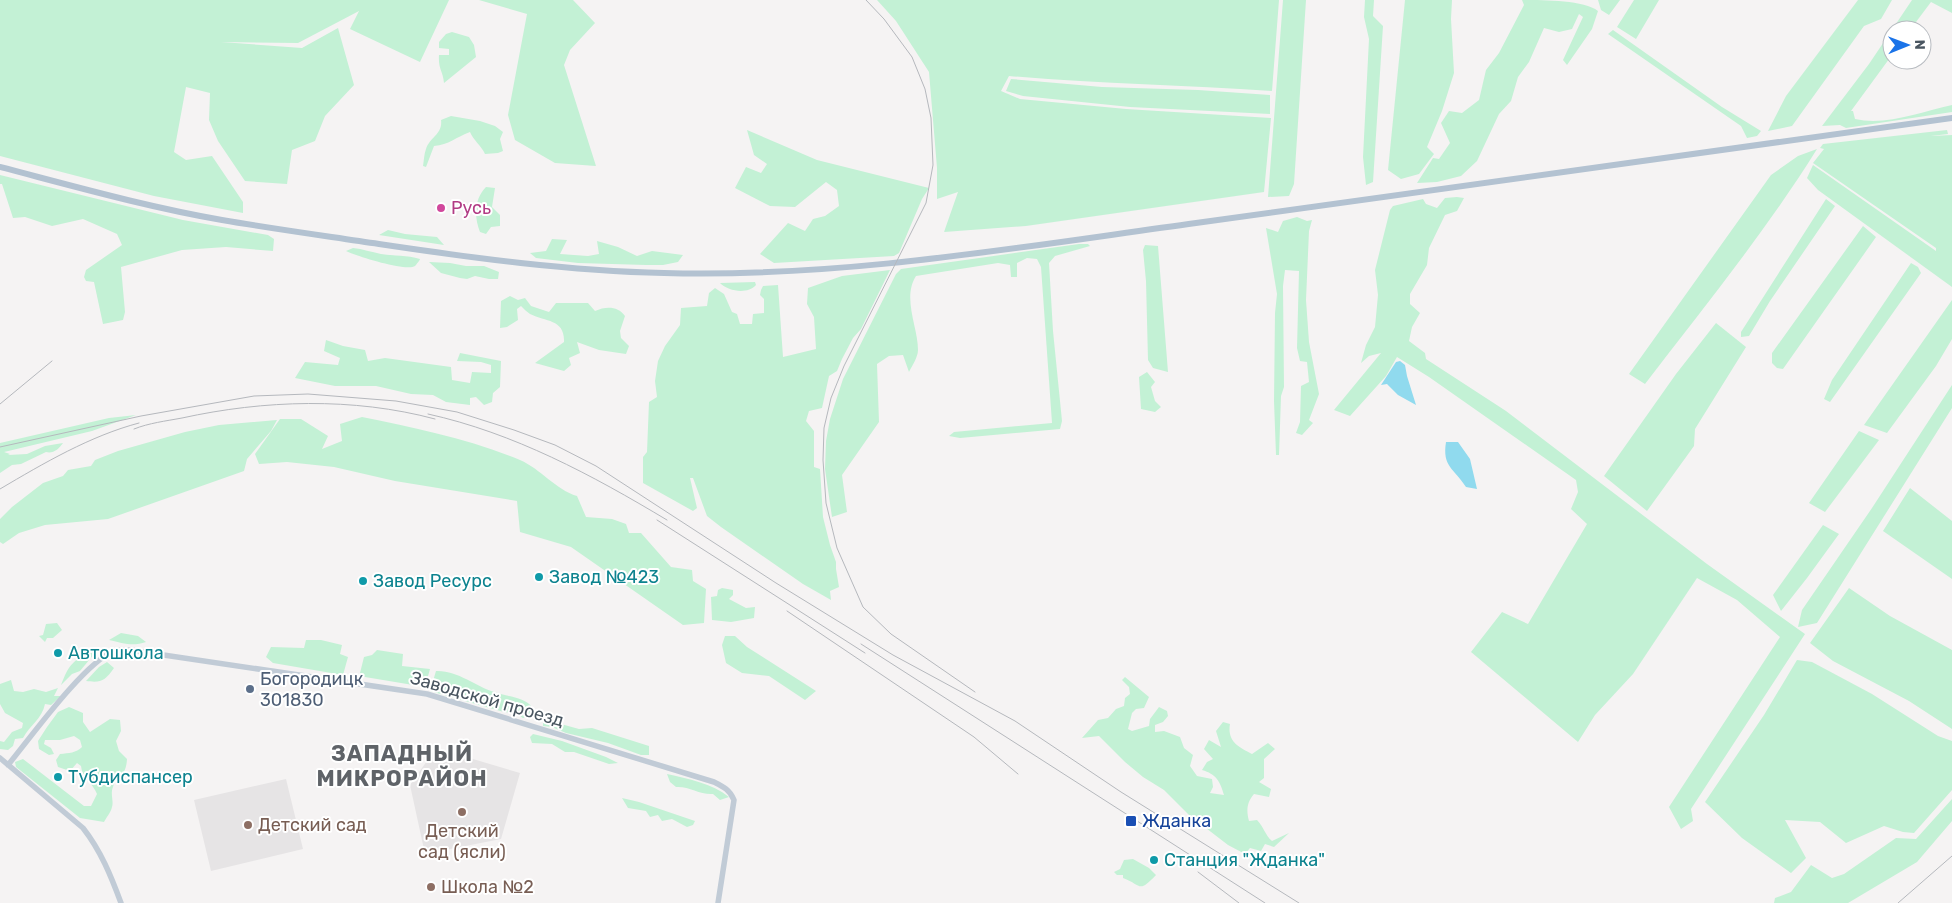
<svg xmlns="http://www.w3.org/2000/svg" width="1952" height="903" viewBox="0 0 1952 903" font-family="Rubik,sans-serif">
<rect width="100%" height="100%" fill="#f5f3f3"/>
<!-- education -->
<path fill="#e6e4e5" d="M436,748L520,773L501,839L425,854L410,785Z
M286,779L303,849L211,871L194,800Z"/>
<!-- green -->
<path fill="#c3f1d5" d="M0,0H449L420,62L350,29L359,11L298,43L221,42L302,48L338,28L354,85L325,116L315,141L292,150L287,184L245,181L218,141L209,120L210,93L186,87L174,152L186,160L212,156L243,202V213L154,196L0,156Z
M479,0H573L595,23L570,50L564,65L596,166L555,163L515,140L508,115L527,14Z
M877,0H1279L1272,91C1184,85 1097,84 1009,76L1001,91L1020,99L1126,109L1271,118L1264,192L1026,226L944,232L958,192L937,199V168L929,72L896,21Z
M1283,0H1306L1294,184L1289,196L1268,197Z
M1365,0H1374L1373,16L1383,26L1373,182L1366,185L1363,157L1369,39L1364,17Z
M1405,0H1452L1451,19L1454,73L1442,111L1427,147L1434,154L1419,174L1401,179L1388,170Z
M1522,0C1543,0 1584,0 1598,11L1592,29L1567,65L1563,60L1583,17L1579,14L1572,29L1559,32L1544,28L1529,62L1518,77L1511,101L1499,114L1477,161L1461,176L1437,182L1417,183L1433,158L1439,159L1450,143L1441,123L1449,111L1462,113L1479,100L1486,70L1499,53L1524,5Z
M1598,0H1620L1609,15L1601,10Z
M1634,0H1659L1636,39L1617,27Z
M1858,0H1892L1881,19L1864,26L1792,126L1768,131L1786,96Z
M1912,0H1952V13L1931,2L1910,30H1892V55L1851,111H1853L1855,119C1886,126 1921,112 1952,105V112L1846,128L1840,125L1822,126L1869,64Z
M1613,30L1722,107L1761,131L1757,136L1747,138L1741,126L1608,34Z
M452,32L469,37L474,45L476,57L444,83C443,71 438,69 439,55H449V49L439,48V42L446,34Z
M1011,79L1102,87L1198,90L1270,95V114L1130,107L1023,96L1006,91Z
M451,116L480,121L495,126L503,132L500,139L503,151L498,153L485,154C481,145 473,140 470,132C456,137 449,145 434,146L426,167L423,166C424,160 424,154 426,149C430,137 443,134 441,120Z
M747,130L817,160L929,188L922,199L899,253L894,256L774,263L760,254L788,223L805,231L813,219L825,216L839,206L837,190L826,182L795,207L770,206L735,188L746,167L761,173L767,164L754,155Z
M1947,130L1948,134L1931,136L1952,135V287L1818,190L1807,178L1813,165L1936,251V248L1813,163L1824,149L1820,148L1823,144Z
M1817,149C1766,231 1704,307 1645,384L1629,374L1771,175L1798,156Z
M0,175L183,220L268,235L274,239L273,251L226,247L182,250L121,267L125,312L123,320L103,324L94,282L86,281L84,277L86,270L122,245L117,234L83,219L52,226L25,217L13,218L2,184H0Z
M486,187L495,188L492,207L500,215V226L491,227L486,234L480,232C474,217 474,199 486,187Z
M1457,197L1464,198L1457,211L1445,215L1429,248L1427,265L1410,294V304L1420,313L1412,327L1409,341L1425,353L1426,359L1506,411L1707,564L1805,634L1691,809L1693,821L1681,829L1669,807L1780,637L1737,600L1697,578L1633,674L1595,715L1578,742L1471,652L1502,612L1528,624L1587,524L1571,509L1578,492L1576,480L1429,377L1397,357L1386,376L1350,416L1334,410L1381,353L1369,356L1361,363L1366,345L1375,327L1378,295L1375,270L1390,210L1393,206L1423,199L1426,204L1437,208L1445,198Z
M1826,199L1835,206L1770,301L1749,336L1741,337V332Z
M1297,217L1307,221L1312,220L1309,231L1306,300L1309,342L1319,394L1309,420L1313,423L1302,435L1296,433L1300,422L1301,386L1309,382L1307,362L1300,361L1297,348L1299,271L1285,270L1283,286L1284,387L1281,396L1279,455H1276L1274,401L1275,313L1277,294L1266,228L1278,232L1283,221Z
M1863,226L1876,237L1783,369L1777,368L1772,363V353Z
M388,230L405,234L437,237L444,245L379,235Z
M552,239L567,240L560,254L588,256L599,254L597,241L618,247L637,256L652,251L683,255L678,262L663,265H646L578,263L536,258L530,253L546,251Z
M1079,244H1088L1090,246L1055,256L1049,263L1053,331L1062,421L1060,429L960,438L949,436L954,432L1052,423L1041,267L1037,259L1027,258L1017,263V277H1011L1010,265L998,263L916,276C902,298 918,327 918,350C918,357 912,366 909,372L903,355L889,356L877,364L879,422L842,475L847,512L832,517L825,469L826,441L830,419L843,379L896,274L901,269Z
M1145,245L1158,246L1168,372L1153,368L1148,360L1146,281L1143,250Z
M353,248C363,249 371,252 381,254C394,256 407,255 420,259C420,260 416,265 415,266C407,272 356,256 346,251Z
M429,262L450,263L466,266H484L499,272L498,279H489L475,276L467,279L460,278L441,273Z
M1911,263L1918,267L1921,273L1830,402L1824,399L1832,380Z
M890,270L861,329L853,338L842,359L837,371L829,376L822,408L809,411L806,421L814,431V467L820,469L823,517L830,545L836,562V569L839,587L830,591L831,600L803,584L721,527L707,516L693,478H690L697,508L693,511L643,483V457L647,452L649,402L657,397L655,381L658,361L665,346L680,325L681,308L707,306L709,293L715,288L724,294L732,312L737,314L740,324H752L753,314L764,313V299L760,295L761,290L763,286L778,285L783,357L816,349L814,317L807,304L808,288L842,276Z
M755,282L756,285C747,295 728,291 720,283Z
M510,296L518,300L525,298L531,306L549,312L556,303H588L595,311C606,306 618,306 625,316L620,331L621,338L629,346L626,354L599,350L577,342L580,353L569,358L571,365L564,371L535,363L564,342C565,319 546,322 530,314C527,312 524,309 521,306L517,309L518,320L507,327L500,328L501,301Z
M1952,300V339L1936,366L1887,433L1864,425Z
M1716,323L1746,347L1695,429L1694,446L1647,511L1604,476L1676,374Z
M326,340L343,346L365,350L368,361L385,358L451,367L452,380L470,383L472,372L491,373V365L481,362L457,361L460,353L501,361L500,387L493,393L492,402L484,405L476,397L470,398V405L446,402L433,395L411,394L376,386H335L295,378L305,362L338,365L340,358L324,351Z
M1147,372L1155,382L1151,387L1155,401L1161,407L1155,412L1141,409L1139,377Z
M1952,385V408L1817,623L1798,627L1802,610L1872,508Z
M136,415L92,431L4,452L10,454L8,455L27,454L45,446L63,443C59,449 53,454 46,452L21,464L12,465L0,473V443L109,418Z
M362,417C415,428 470,439 520,460C541,469 556,490 577,496L586,517L612,519L626,524L629,533H641L671,567L692,570L693,581L706,589L704,623L683,625L571,547L520,532L517,501L395,481L334,467L287,462L259,464L255,454L280,419H301L328,436L322,449L342,441L340,424Z
M277,420L271,431L247,459L244,471L108,519L45,525L19,533L3,544L0,542V519L12,507L43,483L63,476L68,470L91,466L95,460L118,451L185,432L219,425Z
M1859,431L1879,440L1825,512L1809,503Z
M1910,488L1952,521V579L1883,531Z
M1823,525L1839,534L1807,578L1781,611L1773,595Z
M722,588L733,590V595L729,599L746,608L755,607L754,618L731,622L712,620L711,597L717,596L718,590Z
M1849,588L1890,616L1952,650V729L1909,701L1833,661L1810,643Z
M57,623L62,630L53,638H47L45,642L39,636L43,635L46,624Z
M121,633L138,636L146,642C132,647 123,643 109,640Z
M725,636H735L747,647L816,691L805,700L769,676L742,673L726,663L722,645Z
M306,640H321L342,645L340,654L348,657L343,675L273,663L266,657L271,647L304,648Z
M377,650L403,654L402,666L430,669L425,687L365,677L360,673L364,657L372,655Z
M84,653H95L80,671L72,674L61,685C69,665 69,667 84,653Z
M1797,660L1812,662L1872,694L1938,736L1952,741V790L1914,833L1903,832L1884,826L1846,843L1820,822L1785,820L1806,858L1791,873L1742,838L1705,802L1764,715Z
M107,662L114,668C105,681 101,683 86,681L99,667Z
M436,671C457,670 475,686 494,692C507,697 524,696 533,708L529,717L523,718L515,713L504,712L430,691Z
M1125,677L1149,697L1144,708L1136,709L1132,713L1128,729L1132,731L1149,726L1150,719L1159,707L1167,711L1168,716L1163,722L1155,725V732L1164,731L1180,737L1184,748L1193,755L1190,766L1197,776L1212,779L1213,787L1210,793L1224,795C1220,781 1216,774 1202,770L1207,762L1213,759L1204,749L1209,740L1221,747L1216,731L1223,722L1230,724C1227,741 1238,747 1252,754L1268,743L1275,749L1264,759V778L1259,782L1271,789L1269,797L1254,794C1247,802 1246,810 1249,821L1257,820C1264,827 1265,835 1272,841L1289,833L1274,847L1265,844L1261,851L1250,848L1245,854L1228,845L1189,815L1164,790L1143,777L1125,762L1099,736L1082,738L1098,720L1108,718L1116,709L1124,706L1125,698L1130,694L1129,687L1122,680Z
M11,680L14,691L23,692L34,689L46,692L58,688L54,696H61L51,705L45,704C42,719 30,725 23,738L15,739L13,746L8,750L0,749V741L4,742L12,732L22,728L23,723L5,713L0,704V684Z
M69,707L83,713V722L90,732L110,719L120,720L121,731L116,741L119,751L127,759C126,777 118,774 113,787C110,794 114,801 112,807C111,812 106,818 104,822L80,818L16,767L15,762L23,759L84,806H91L97,794C93,783 82,778 81,766L77,763L70,771L58,767L56,760L60,754C69,753 76,753 82,747L80,740L74,736L60,740H45L44,744L51,748L54,754L49,755L39,749L38,741L47,727L58,712Z
M550,721L579,729L592,728L649,746V755H641L608,743L566,733L552,727L543,726V723Z
M533,734L562,741L606,757L618,763L609,764L574,752H565L552,744L532,743L530,737Z
M667,774C688,779 712,783 729,797L720,800L713,794C700,795 689,786 676,787L670,782Z
M622,798L639,802L695,821L693,825L687,827L672,819L662,821L658,815L650,817L646,811L628,808Z
M1952,799V821L1917,862L1848,903H1774L1775,898L1791,892L1811,865L1832,878L1844,874L1896,838L1916,839Z
M1133,859L1149,868L1156,875C1138,894 1142,885 1123,878V875H1117L1114,872L1120,869L1124,860Z"/>
<!-- water -->
<path fill="#90daee" d="M1400,361L1405,365L1407,376L1416,405L1398,395L1387,384L1381,385L1396,362Z
M1446,442H1458L1470,459L1477,489L1466,487C1454,468 1442,467 1446,442Z"/>
<g fill="none" stroke-linecap="round" stroke-linejoin="round">
<!-- secondary -->
<path stroke="#c1cbd6" stroke-width="5.5" d="M0,758L83,828C101,851 111,876 121,903
M8,765C31,737 84,663 114,651C119,650 125,650 130,650L427,694L714,782C724,787 730,790 734,800L718,903"/>
<!-- primary -->
<path stroke="#b3c2d1" stroke-width="6" d="M0,167C73,186 147,207 222,220C274,229 326,236 379,244C473,258 568,271 664,273C842,278 1020,247 1196,223C1448,189 1700,154 1952,118"/>
<!-- rail -->
<path stroke="#b5b8bd" stroke-width="1" d="M866,0L884,19L912,57L925,89L931,118L933,165L926,203L844,366L831,398L824,428L823,460L826,503L837,548L863,607L891,634L975,692
M0,404L52,361
M428,414C514,433 592,475 667,520
M134,429C149,423 166,421 182,418C264,400 353,397 435,419
M0,447L141,416L254,396L308,394L396,401L457,412L514,430L555,445L596,466L776,583L893,655L1015,721L1121,792L1299,903
M0,489C44,463 90,436 139,423
M657,520L865,653
M787,611L974,737L1018,774
M861,644L1265,903
M1198,872L1239,903
M1898,903L1952,856"/>
</g>
<!-- markers -->
<circle fill="#d1479c" stroke="#fff" stroke-width="2" cx="441" cy="208" r="5"/>
<g fill="#0f9aa8" stroke="#fff" stroke-width="2">
<circle cx="539" cy="577" r="5"/>
<circle cx="363" cy="581" r="5"/>
<circle cx="58" cy="653" r="5"/>
<circle cx="58" cy="777" r="5"/>
<circle cx="1154" cy="860" r="5"/>
</g>
<circle fill="#5c6f8a" stroke="#fff" stroke-width="2" cx="250" cy="689" r="5"/>
<g fill="#8d6e63" stroke="#fff" stroke-width="2">
<circle cx="462" cy="812" r="5"/>
<circle cx="248" cy="825" r="5"/>
<circle cx="431" cy="887" r="5"/>
</g>
<rect fill="#1a4fb4" stroke="#fff" stroke-width="2" x="1125" y="815" width="12" height="12" rx="2.5"/>
<g text-anchor="middle" dominant-baseline="central" stroke-width="4" stroke-linejoin="round" paint-order="stroke">
<!-- hotel labels -->
<g font-size="18" fill="#b23c85" stroke="#fff" text-anchor="start">
<text x="451" y="208">Русь</text>
</g>
<!-- culture labels -->
<g font-size="18" fill="#0d838f" stroke="#fff" text-anchor="start">
<text x="549" y="577">Завод №423</text>
<text x="373" y="581">Завод Ресурс</text>
<text x="68" y="653">Автошкола</text>
<text x="68" y="777">Тубдиспансер</text>
<text x="1164" y="860">Станция "Жданка"</text>
</g>
<!-- service labels -->
<g font-size="18" fill="#4e5e75" stroke="#fff" text-anchor="start">
<text x="260" y="679">Богородицк<tspan x="260" dy="21">301830</tspan></text>
</g>
<!-- street labels -->
<g font-size="18" fill="#4a5661" stroke="#fff">
<text transform="translate(487 699) rotate(16)">Заводской проезд</text>
</g>
<!-- transit labels -->
<g font-size="18" fill="#164399" stroke="#fff" text-anchor="start">
<text x="1142" y="821">Жданка</text>
</g>
<!-- education labels -->
<g font-size="18" fill="#785e54" stroke="#fff" text-anchor="start">
<text x="258" y="825">Детский сад</text>
<text x="462" y="831" text-anchor="middle">Детский<tspan x="462" dy="21">сад (ясли)</tspan></text>
<text x="441" y="887">Школа №2</text>
</g>
<!-- district labels -->
<g font-size="22" font-weight="bold" letter-spacing="1" fill="#5f6368" stroke="#fff">
<text x="402" y="753">ЗАПАДНЫЙ<tspan x="402" dy="25">МИКРОРАЙОН</tspan></text>
</g>
</g>
<!-- north arrow -->
<g transform="translate(1907 45) rotate(89)"><circle r="24" fill="#ffffff" stroke="#b7bbc0"/>
<path d="M0-4L9 19L0 12L-9 19Z" fill="#1a73e8"/>
<text y="-8" font-size="14" font-weight="bold" text-anchor="middle" fill="#4a5661">N</text>
</g>
</svg>
